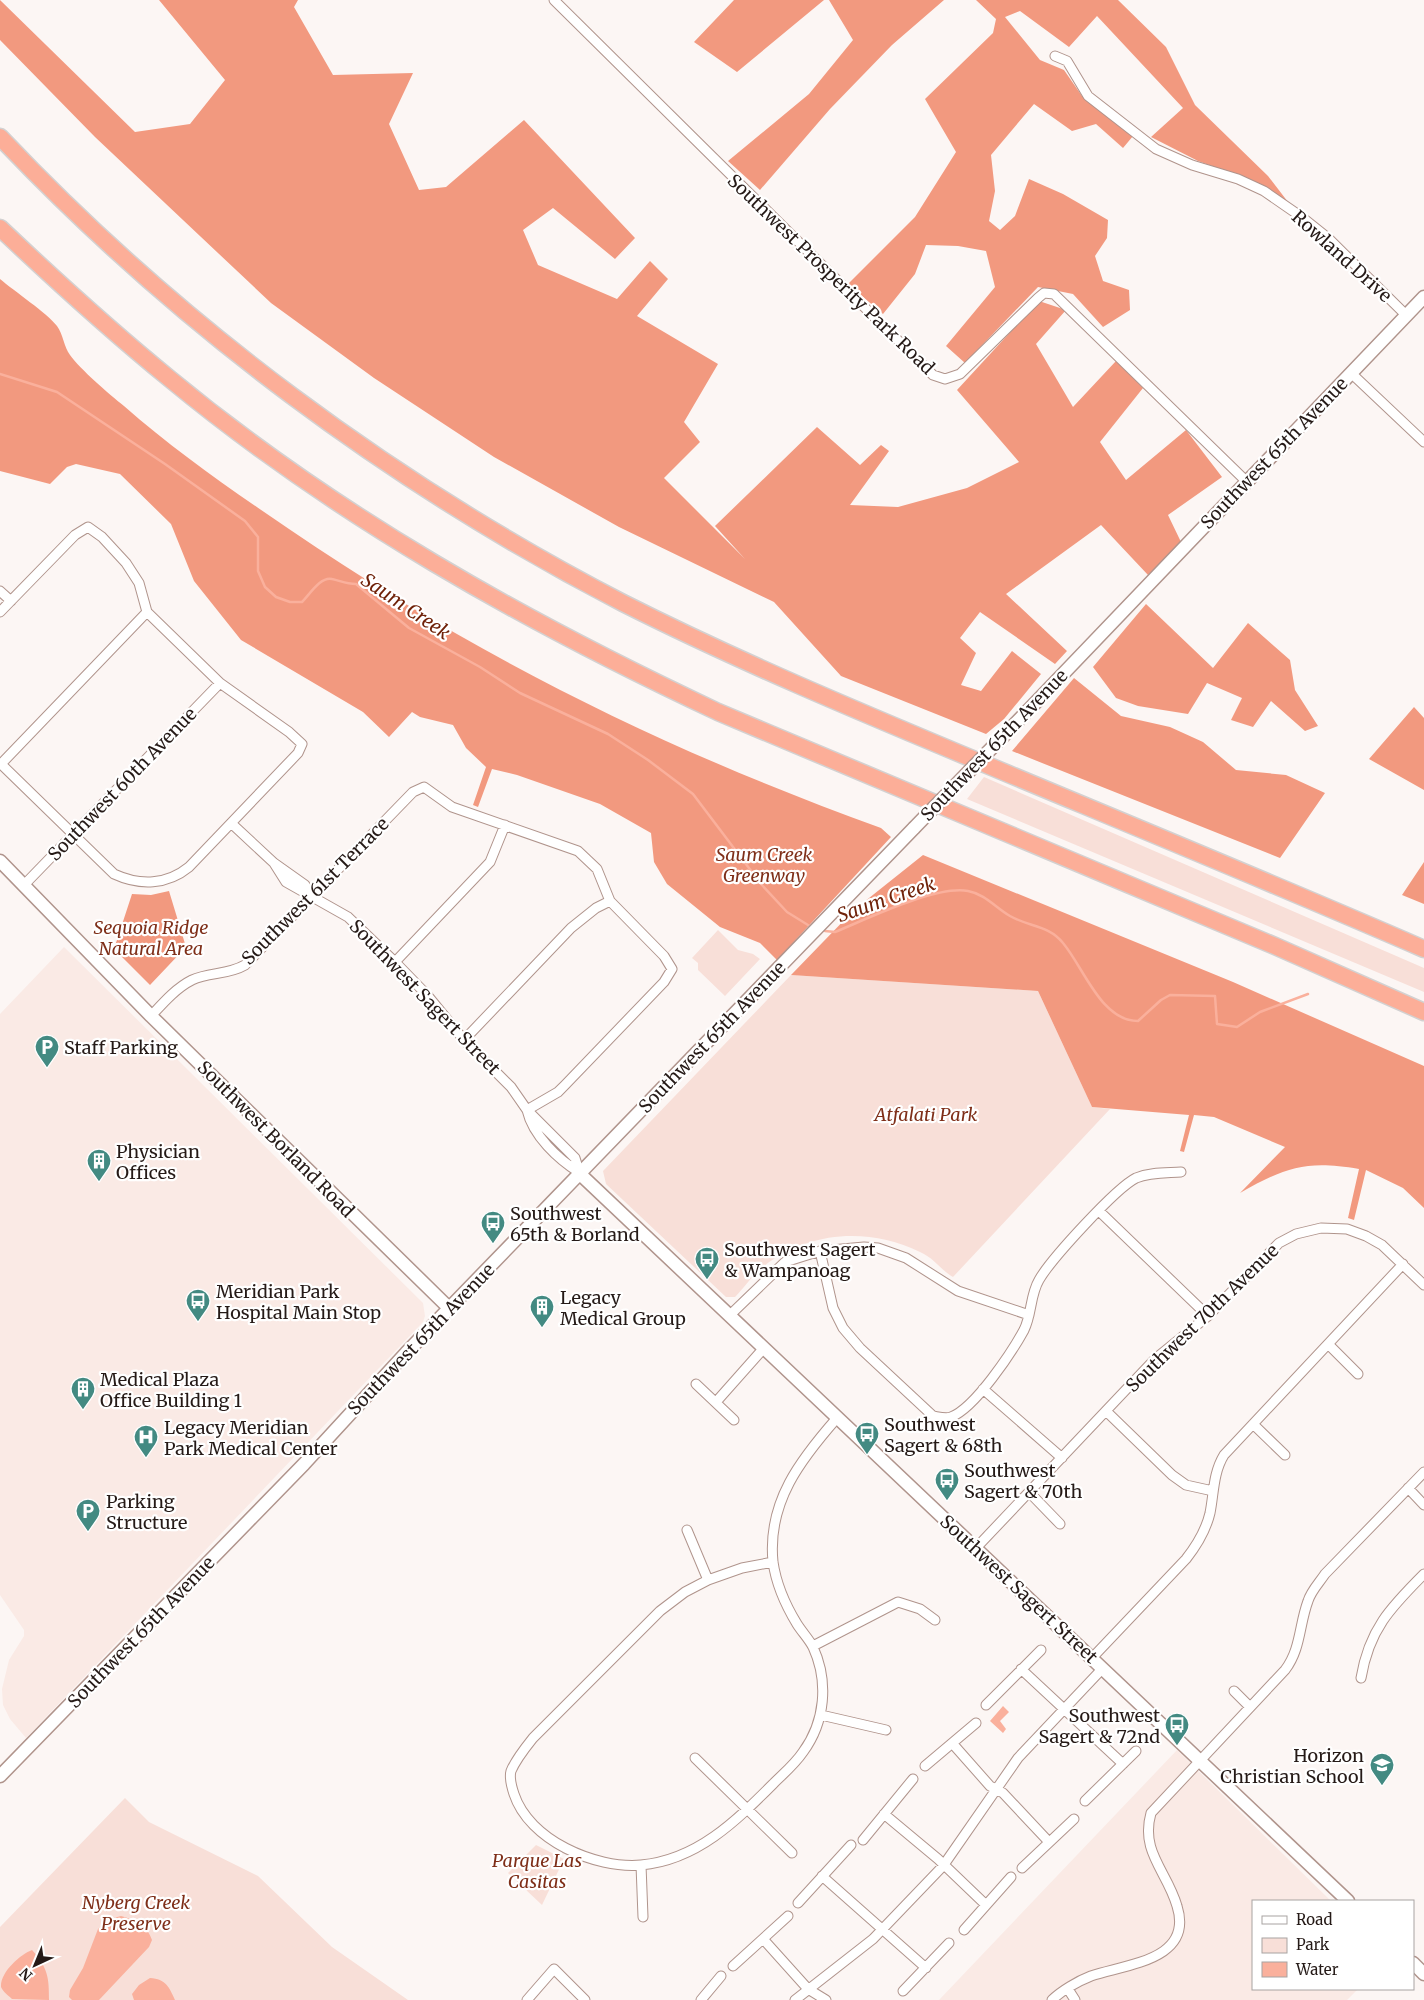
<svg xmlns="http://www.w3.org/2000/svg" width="1424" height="2000" viewBox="0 0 1424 2000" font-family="Merriweather,serif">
<rect width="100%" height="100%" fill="#fcf6f4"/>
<!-- built -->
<path fill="#faeae5" d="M64,947L423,1303L425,1316L423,1322L26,1738L10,1719L3,1705L2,1689L9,1660L24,1636V1630L0,1595V1014Z
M1177,1750L1331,1901H1253V1989H1358L1347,2000H939Z"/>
<!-- green -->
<path fill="#f8dfd8" d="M984,777L1424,968V992L967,799Z
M718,930L738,950L753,954L760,959L725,996L698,970V963L692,958Z
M791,975L1038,991L1092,1107L1110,1109L953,1277C941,1270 934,1258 920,1252C869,1227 809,1231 764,1266C752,1275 745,1287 735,1297H726L606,1184L603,1171Z
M125,1798L149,1822L258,1876L332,1947L408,2000H0V1927Z
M536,1845L564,1859L542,1905L508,1873Z"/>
<!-- forest -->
<path fill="#f2997f" d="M0,0L135,132L190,124L225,80L159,0H298L294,7L333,75L413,73L389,124L419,190L446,187L524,120L635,238L615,259L553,208L523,230L538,265L617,299L650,261L668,279L637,316L718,364L684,422L700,442L664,478L745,559L715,526L817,427L860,465L881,445L889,451L850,505L898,507L967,488L1019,462L957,390L1039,301L1066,310L1036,344L1073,407L1116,361L1143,388L1100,442L1126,480L1186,430L1222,477L1168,515L1181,542L1148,575L1101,525L1006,594L1067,651L1055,664L980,612L960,638L976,653L961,685L981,691L1012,651L1041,674L1004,719L986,734L841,676L774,602L619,527L494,457L374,378L271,303L95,137L0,40Z
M734,0H824L737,72L694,42Z
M829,0H944L892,45L830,109L760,190L728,161L809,94L853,40Z
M976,0H1118L1166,47L1195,105L1268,176L1288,202L1245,178L1198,161L1151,137L1183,108L1097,16L1069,47L1020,11L1005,17L1040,60L1064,70L1082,96L1133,136L1123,148L1096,124L1072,131L1034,104L991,155L995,191L989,221L1000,230L1015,216L1029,179L1063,194L1108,220L1107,238L1095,256L1103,281L1129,290L1130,310L1103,327L1073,294L1038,287L965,363L946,346L995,287L986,251L958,246L926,245L915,274L883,314L848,284L915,217L956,152L925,99L993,33L996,19Z
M0,279C14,291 47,313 57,326C63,334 64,347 70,355C80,369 109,394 124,406C175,451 233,491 289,529C475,656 670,752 881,828L891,837L777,960L760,943L720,927L667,884L654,862L651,833L600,804L517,775L492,769L478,807L473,805L486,767L466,748L453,725L420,717L412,712L389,737L363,712L241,640L194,581L171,524L120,474L76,464L67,467L50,484L0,471Z
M1146,604L1213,668L1248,623L1290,660L1295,690L1318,726L1305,731L1271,701L1253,727L1231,720L1242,698L1207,683L1188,714L1138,706L1116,698L1093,667Z
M1074,678L1121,716L1170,727L1203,742L1236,770L1286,775L1325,793L1280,858L1012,751Z
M1414,707L1424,718V790L1369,759Z
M923,855L1233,982L1424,1066V1208L1403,1188L1366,1170L1354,1220L1348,1218L1359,1169C1306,1160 1286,1167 1240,1193L1285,1147L1214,1117L1194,1115L1184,1152L1180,1151L1189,1115L1092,1107L1038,991L791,975L854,910Z
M1424,862V904L1402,895Z
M169,891L186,947L150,985L114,949L132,894L151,895Z"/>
<!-- water -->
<path fill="#fab09c" d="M1003,1706L1009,1712L1000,1721L1006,1729L1003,1733L990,1721Z
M121,1916C135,1920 147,1925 152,1940L149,1947L99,2000H72L69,1997L70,1990L83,1968L98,1929L110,1919Z
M32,1950C48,1968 49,1977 49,2000L12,1999C9,1996 3,1992 1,1987C0,1972 21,1954 32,1950Z
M150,1978C166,1979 169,1987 175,2000H134L132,1994L139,1985Z"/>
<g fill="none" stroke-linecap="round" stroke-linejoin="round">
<!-- stream -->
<path stroke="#fab09c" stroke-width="2.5" d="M0,374L57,392L165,464L245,521L258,537V571L265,587L276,597L290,602H302C310,594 321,576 332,579C341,581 346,584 356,584L409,628L480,667L520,693L608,734L648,760L693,794L761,884L787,912L808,925
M825,931L835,932C867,919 936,885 968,891C985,894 996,908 1010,916C1029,927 1049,925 1063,943C1084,968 1101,1021 1138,1021L1161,1000L1170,995L1215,996L1217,1024L1237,1027L1260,1012L1308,994"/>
<defs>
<path id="minor" d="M554,0L933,375L945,379L960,374L1038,298L1044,293L1054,294L1247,482
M1055,56L1067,61L1088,96L1156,149L1192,165L1238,179L1264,191L1303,218L1328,238L1406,315
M1351,373L1424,442
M0,591L11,601
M0,612L75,535L88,527L102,537L126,563L139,583L147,612L220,683L289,732L302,744L298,753L189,867C167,885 140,886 114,874L0,763
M1,764L147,612
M231,823L274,863L305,885L312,897
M274,863L286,882L348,917L395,962L428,996L464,1040L511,1087L527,1110L575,1158L580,1174
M24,885L220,683
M395,962L490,862L505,825
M151,1016C163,1003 176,988 192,980C209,972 228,975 245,965L413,792L424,787L452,807L578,851L597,869L610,901L664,956L672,969L664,982L565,1085L558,1092L527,1110
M464,1040L571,928L596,908L610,901
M527,1110C533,1136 558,1159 580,1173
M1099,1211L1208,1316
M820,1251L833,1308L843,1328L860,1348L933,1416C939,1417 946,1419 951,1417C975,1408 1012,1352 1024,1330C1032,1314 1030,1295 1039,1280C1051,1259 1116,1188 1136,1178C1150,1172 1166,1173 1181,1172
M729,1316L785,1262L820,1251L864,1247L878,1248L906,1258L958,1291L1029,1315
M1328,1344L1358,1374
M696,1384L734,1420
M983,1389L1062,1458
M716,1402L763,1349
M1106,1411L1172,1475L1186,1485L1213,1491
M1253,1424L1285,1455
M1408,1488L1424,1505
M1029,1492L1060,1524
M687,1530L708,1580
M976,1548L1155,1359L1208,1316L1279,1243L1296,1234L1321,1228L1347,1229L1366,1236L1382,1245L1424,1285
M773,1562L742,1568L708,1580L685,1592L660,1611L533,1738C525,1748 516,1759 511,1771C509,1778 512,1788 514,1794C529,1840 595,1869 641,1865C697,1860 736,1821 773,1784C783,1774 795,1764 803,1752C825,1722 829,1682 813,1647C809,1639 802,1632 797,1624C786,1606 776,1583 773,1562C767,1502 801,1459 837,1418
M813,1646L898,1602L920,1609L935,1620
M1092,1658L1186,1559C1197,1545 1206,1530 1210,1513C1214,1493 1213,1473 1224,1455L1403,1264
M1021,1669L1123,1764
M1361,1678C1369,1630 1390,1608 1424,1574
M1234,1691L1250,1707
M986,1705L1041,1650
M821,1715L886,1730
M952,1743L990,1786L1003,1793L1049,1842
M695,1758L792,1853
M925,1766L976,1723
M1085,1801L1136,1751
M884,1814L938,1859L986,1905
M863,1840L913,1779
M641,1865L643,1917
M1022,1868L1074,1819
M822,1876L926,1968
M798,1903L851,1845
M964,1930L1011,1877
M763,1939L808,1989L826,2000
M733,1966L788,1916
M1068,1989L1075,2000
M903,1991L949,1943
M527,2000L554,1969L585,2000
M701,2000L721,1976
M795,2000L873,1939L943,1866L1018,1758L1103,1668
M1052,2000C1061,1991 1078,1981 1091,1976C1127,1964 1194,1960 1177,1906C1167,1871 1140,1852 1151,1813L1285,1670C1301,1649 1299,1625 1308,1601C1311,1591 1319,1583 1325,1574L1424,1472"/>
<path id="secondary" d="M1016,723L1424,297
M0,861L151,1016L449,1308
M580,1174L1348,1901
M0,1776L304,1464L406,1353L914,828
M1413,1963L1424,1974"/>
<path id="motorway" d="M0,137C178,325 393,484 623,603C742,663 865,714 987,765C1133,826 1279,886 1424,949
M0,228C55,280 111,331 170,379C336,516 524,621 718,712L1275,946L1424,1012"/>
</defs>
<!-- minor casing -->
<use href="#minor" stroke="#b0948c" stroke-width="11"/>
<!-- secondary casing -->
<use href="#secondary" stroke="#b0948c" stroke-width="15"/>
<!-- motorway casing -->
<use href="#motorway" stroke="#d3d1d1" stroke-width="19"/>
<!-- minor -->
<use href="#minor" stroke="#fff" stroke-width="9"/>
<!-- secondary -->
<use href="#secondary" stroke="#fff" stroke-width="12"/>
<!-- motorway -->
<use href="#motorway" stroke="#fcae98" stroke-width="16"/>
<defs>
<path id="secondary-bridge" d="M914,828L1016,723"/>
</defs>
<!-- secondary-bridge casing -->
<use href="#secondary-bridge" stroke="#b0948c" stroke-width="15" stroke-linecap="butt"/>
<!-- secondary-bridge -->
<use href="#secondary-bridge" stroke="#fff" stroke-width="12"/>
</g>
<!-- icons -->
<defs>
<symbol id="parking-pin" viewBox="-11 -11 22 30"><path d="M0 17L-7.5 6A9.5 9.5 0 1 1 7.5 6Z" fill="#438a82" stroke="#fff"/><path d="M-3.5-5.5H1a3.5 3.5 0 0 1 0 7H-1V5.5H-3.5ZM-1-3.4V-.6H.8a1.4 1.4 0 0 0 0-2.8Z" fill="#fff"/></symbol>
<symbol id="building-pin" viewBox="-11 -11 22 30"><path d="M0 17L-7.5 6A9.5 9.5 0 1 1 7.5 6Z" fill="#438a82" stroke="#fff"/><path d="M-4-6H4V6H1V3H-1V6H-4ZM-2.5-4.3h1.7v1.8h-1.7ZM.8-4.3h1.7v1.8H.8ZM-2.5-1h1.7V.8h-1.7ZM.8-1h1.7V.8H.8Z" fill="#fff"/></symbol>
<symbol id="bus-pin" viewBox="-11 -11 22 30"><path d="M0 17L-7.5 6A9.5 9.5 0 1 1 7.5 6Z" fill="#438a82" stroke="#fff"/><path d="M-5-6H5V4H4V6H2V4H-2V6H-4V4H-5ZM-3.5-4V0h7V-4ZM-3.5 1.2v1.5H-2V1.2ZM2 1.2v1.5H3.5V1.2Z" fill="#fff"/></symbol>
<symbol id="hospital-pin" viewBox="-11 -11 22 30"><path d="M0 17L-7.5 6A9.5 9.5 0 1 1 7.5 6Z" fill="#438a82" stroke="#fff"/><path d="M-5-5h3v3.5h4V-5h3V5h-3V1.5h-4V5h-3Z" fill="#fff"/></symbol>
<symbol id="school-pin" viewBox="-11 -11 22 30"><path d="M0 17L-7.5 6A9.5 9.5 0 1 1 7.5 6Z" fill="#438a82" stroke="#fff"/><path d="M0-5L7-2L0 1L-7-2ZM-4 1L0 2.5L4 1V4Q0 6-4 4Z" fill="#fff"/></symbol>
</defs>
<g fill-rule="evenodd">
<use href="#parking-pin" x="33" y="1033" width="28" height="38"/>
<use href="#building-pin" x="85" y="1147" width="28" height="38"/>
<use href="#bus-pin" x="479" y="1209" width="28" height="38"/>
<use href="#bus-pin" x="693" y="1245" width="28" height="38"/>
<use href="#bus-pin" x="184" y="1287" width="28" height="38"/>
<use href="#building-pin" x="528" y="1293" width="28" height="38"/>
<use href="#building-pin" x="69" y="1375" width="28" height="38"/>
<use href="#bus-pin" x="853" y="1420" width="28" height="38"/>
<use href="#hospital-pin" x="132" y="1423" width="28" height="38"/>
<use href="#bus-pin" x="933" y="1466" width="28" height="38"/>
<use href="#parking-pin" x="74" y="1497" width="28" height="38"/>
<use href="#bus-pin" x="1163" y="1711" width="28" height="38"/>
<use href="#school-pin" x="1368" y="1751" width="28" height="38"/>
</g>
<g text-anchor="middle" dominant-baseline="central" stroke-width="4.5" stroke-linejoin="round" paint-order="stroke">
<!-- street labels -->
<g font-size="18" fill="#251a17" stroke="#fff">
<text transform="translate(1342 256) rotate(42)">Rowland Drive</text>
<text transform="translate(831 274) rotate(44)">Southwest Prosperity Park Road</text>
<text transform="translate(1274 453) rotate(-46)">Southwest 65th Avenue</text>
<text transform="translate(994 745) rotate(-46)">Southwest 65th Avenue</text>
<text transform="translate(122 784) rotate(-46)">Southwest 60th Avenue</text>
<text transform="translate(315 891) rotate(-45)">Southwest 61st Terrace</text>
<text transform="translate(425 997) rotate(46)">Southwest Sagert Street</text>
<text transform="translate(712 1037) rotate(-46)">Southwest 65th Avenue</text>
<text transform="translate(276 1139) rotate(45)">Southwest Borland Road</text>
<text transform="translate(1202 1318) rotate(-44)">Southwest 70th Avenue</text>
<text transform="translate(421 1339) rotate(-46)">Southwest 65th Avenue</text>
<text transform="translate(1019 1589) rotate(43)">Southwest Sagert Street</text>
<text transform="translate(141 1632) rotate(-46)">Southwest 65th Avenue</text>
</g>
<!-- park labels -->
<g font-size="18" font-style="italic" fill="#7f2f19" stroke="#fff">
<text x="764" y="854">Saum Creek<tspan x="764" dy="21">Greenway</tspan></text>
<text x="151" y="927">Sequoia Ridge<tspan x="151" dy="21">Natural Area</tspan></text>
<text x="926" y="1114">Atfalati Park</text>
<text x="537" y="1860">Parque Las<tspan x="537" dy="21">Casitas</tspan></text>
<text x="136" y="1902">Nyberg Creek<tspan x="136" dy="21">Preserve</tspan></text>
</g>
<!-- poi labels -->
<g font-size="18" fill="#251a17" stroke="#fff" text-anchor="start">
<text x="64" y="1047">Staff Parking</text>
<text x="116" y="1151">Physician<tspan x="116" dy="21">Offices</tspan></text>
<text x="510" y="1213">Southwest<tspan x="510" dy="21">65th &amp; Borland</tspan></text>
<text x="724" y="1249">Southwest Sagert<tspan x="724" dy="21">&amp; Wampanoag</tspan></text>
<text x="216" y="1291">Meridian Park<tspan x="216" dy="21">Hospital Main Stop</tspan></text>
<text x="560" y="1297">Legacy<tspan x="560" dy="21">Medical Group</tspan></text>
<text x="100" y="1379">Medical Plaza<tspan x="100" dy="21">Office Building 1</tspan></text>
<text x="884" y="1424">Southwest<tspan x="884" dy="21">Sagert &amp; 68th</tspan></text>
<text x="164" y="1427">Legacy Meridian<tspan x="164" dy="21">Park Medical Center</tspan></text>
<text x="964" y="1470">Southwest<tspan x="964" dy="21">Sagert &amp; 70th</tspan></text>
<text x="106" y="1501">Parking<tspan x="106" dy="21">Structure</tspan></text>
<text x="1160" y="1715" text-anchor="end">Southwest<tspan x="1160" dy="21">Sagert &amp; 72nd</tspan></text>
<text x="1364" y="1755" text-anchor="end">Horizon<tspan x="1364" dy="21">Christian School</tspan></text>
</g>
<!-- water labels -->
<g font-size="19" font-style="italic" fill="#702209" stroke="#fff">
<text transform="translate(406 606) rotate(34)">Saum Creek</text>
<text transform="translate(886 899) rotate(-19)">Saum Creek</text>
</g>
</g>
<!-- legend -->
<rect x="1252" y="1900" width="162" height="90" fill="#ffffff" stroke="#a8a3a2"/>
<rect x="1262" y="1916" width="25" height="8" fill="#ffffff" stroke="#a8a3a2"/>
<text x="1296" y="1925" font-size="15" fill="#251a17">Road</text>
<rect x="1262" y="1938" width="25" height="15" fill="#f8dfd8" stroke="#a8a3a2"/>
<text x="1296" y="1950" font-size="15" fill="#251a17">Park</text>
<rect x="1262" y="1962" width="25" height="15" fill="#fab09c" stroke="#a8a3a2"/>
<text x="1296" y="1975" font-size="15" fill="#251a17">Water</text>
<!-- north arrow -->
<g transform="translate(35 1965) rotate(224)" stroke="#ffffff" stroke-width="4" paint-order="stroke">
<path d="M0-4L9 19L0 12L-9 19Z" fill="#251a17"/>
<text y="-8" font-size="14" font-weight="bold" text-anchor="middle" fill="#251a17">N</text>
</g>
</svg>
